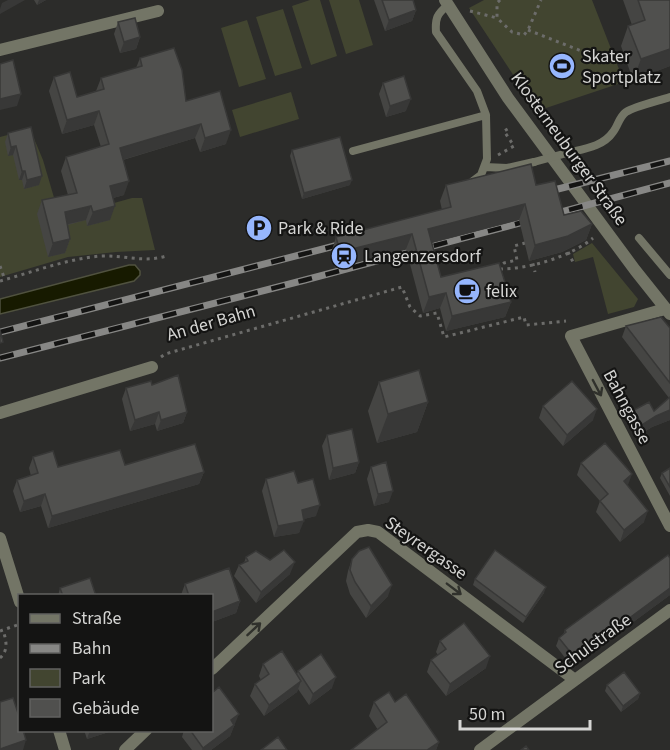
<svg xmlns="http://www.w3.org/2000/svg" width="670" height="750" viewBox="0 0 670 750" font-family="'Source Sans 3',sans-serif">
<rect width="100%" height="100%" fill="#2c2c2a"/>
<!-- green -->
<path fill="#424530" d="M310,0H320L337,56L311,65L292,6Z
M329,0H359L373,45L346,54Z
M484,0H592L624,82L537,111L469,8Z
M283,9L302,68L275,76L256,17Z
M247,20L266,79L239,87L221,28Z
M291,92L299,119L240,137L232,110Z
M30,129L43,160L60,218L132,198H142L155,250L116,252L68,257L0,277V137Z
M592,243L638,299L634,307L608,314L593,257L575,262L573,254Z"/>
<!-- water -->
<path fill="#171a00" stroke="#50523f" stroke-width="1.5" d="M129,265H135L140,271V275L134,281L0,314V299Z"/>
<g fill="none" stroke-linecap="round" stroke-linejoin="round">
<!-- path -->
<path stroke="#6c6c6a" stroke-width="3" stroke-dasharray="3 4.5" stroke-linecap="butt" d="M500,0L497,3V18L512,32L524,35L528,30L541,0
M470,11L497,18
M528,30L589,54
M498,155L514,146L504,131L511,127
M568,252L573,262
M531,256L535,272
M0,266L5,280
M497,268L504,263L517,260L514,246L525,243L526,245
M500,269C529,269 570,257 593,238
M0,281C33,272 66,259 101,256C124,255 143,263 166,256
M161,357L165,354L402,287L410,307L420,316L437,313L444,337L524,317L526,325L566,321
M0,631L20,624
M0,658C9,650 6,640 3,630"/>
<!-- lane -->
<path stroke="#737566" stroke-width="8" d="M448,5C437,14 435,18 436,32L477,91L486,115L487,159L481,175L473,181
M353,151L486,115
M567,153C583,149 603,147 613,132C618,126 619,117 626,112C635,106 658,101 670,97
M485,167L507,168L534,162
M639,238L670,275"/>
<!-- street -->
<path stroke="#737566" stroke-width="12" d="M445,0L508,98L635,270L670,314
M0,50L158,11
M665,309L571,336L670,526
M0,413L152,367
M0,538L20,602
M212,669L357,532L368,530L378,532L575,680
M59,730L65,750
M125,750L146,730
M480,750L670,610"/>
<defs>
<path id="rail" d="M542,193L670,161
M0,332L350,242
M0,358L305,280L670,183"/>
</defs>
<!-- rail casing -->
<use href="#rail" stroke="#878785" stroke-width="7"/>
<!-- rail -->
<use href="#rail" stroke="#141413" stroke-width="4.5" stroke-dasharray="14" stroke-linecap="butt"/>
<!-- lane-bridge -->
<path stroke="#737566" stroke-width="8" d="M534,162L567,153"/>
</g>
<!-- wall -->
<path fill="#454543" d="M34,0H46L37,5Z
M374,0H413L416,10L412,21L385,31Z
M623,0H670V66L633,80L621,46L628,26L632,25Z
M118,22L140,37L136,49L120,53L114,34Z
M140,58L186,101L226,144L200,152L195,138L123,160L124,195L113,198L110,220L87,226L86,220L68,225L70,239L65,253L48,257L37,214L42,200L68,195L61,171L66,157L101,147L94,125L62,134L49,91L54,77L77,97L96,91L101,78L136,68Z
M383,83L406,111L386,117L379,94Z
M31,127L39,185L24,189L22,180H19L13,155L8,156L5,142L8,133Z
M292,150L350,185L302,199L290,156Z
M446,185H536L564,215L592,224L586,240L562,252L529,261L519,220L432,243L441,277L511,302L505,317L446,331L440,308L423,313L406,249L335,268L331,253L336,237L442,210L440,201Z
M626,326L670,328V420L652,427L638,436L630,421L634,410L654,411L669,398L622,337Z
M379,382L428,402L417,432L377,443L368,411Z
M152,385L187,412L183,423L157,431L155,424L130,431L122,399L126,388Z
M543,406L593,420L563,446L539,418Z
M327,435L359,462L355,473L329,480L322,446Z
M33,457L58,467L125,465L204,472L199,484L48,528L41,506L20,512L13,491L17,480L31,476L29,468Z
M581,463L644,522L620,542L596,512L600,501L577,475Z
M371,467L389,502L374,506L367,479Z
M670,468V496L660,478L662,473Z
M266,479L298,483L316,516L303,519L299,533L274,537L262,491Z
M246,557L270,560L290,574L256,603L234,576L239,565L244,563Z
M670,558V595L572,667L556,646L559,638L563,635L565,630Z
M352,559L388,596L366,618L350,594L346,581L348,571Z
M475,579L544,593L523,623L473,585Z
M185,584L240,601L236,613L212,622V596L181,595Z
M60,588L96,596H58Z
M440,641L486,668L446,696L427,672L431,660L438,655L436,652Z
M263,664L297,674L298,671L332,688L309,705L298,689L297,692L264,716L250,696L255,684L261,680L259,676Z
M607,685L640,693L638,699L621,712L605,691Z
M374,702H395L439,742L436,750H351L378,730L369,716Z
M235,725L234,726L230,736L211,750H192L182,737L184,730H212Z
M84,730H115L87,739Z"/>
<!-- shaded-wall -->
<path fill="#383837" d="M8,0H25L0,14V9L2,3Z
M39,0H46L37,5Z
M416,10L412,21L385,31L389,20Z
M140,37L136,49L120,53L124,42Z
M670,49V66L633,80L641,59Z
M21,94L17,106L0,110V99Z
M411,99L406,111L386,117L390,106Z
M99,111L94,125L62,134L67,120Z
M201,124L195,138L115,162L120,148Z
M231,130L226,144L200,152L205,138Z
M16,146L13,155L8,156L11,147Z
M22,171H25L22,180H19Z
M42,176L39,185L24,189L27,180Z
M352,180L350,185L302,199L304,193Z
M129,181L124,195L105,200L110,186Z
M525,204L519,220L423,245L428,229Z
M91,206L86,220L60,226L65,212Z
M115,206L110,220L87,226L93,212Z
M592,224L586,240L562,252L529,261L535,245Z
M412,234L406,249L335,268L340,252Z
M70,239L65,253L48,257L53,243Z
M446,293L440,308L423,313L429,297Z
M511,302L505,317L446,331L452,316Z
M428,402L417,432L377,443L388,414Z
M597,409L593,420L563,446L567,435Z
M670,410V420L652,427L638,436L642,425L656,416Z
M159,412L155,424L130,431L135,420Z
M187,412L183,423L157,431L161,420Z
M359,462L355,473L329,480L333,468Z
M204,472L199,484L48,528L52,516Z
M632,474L628,485L624,481Z
M393,491L389,502L374,506L378,494Z
M45,494L41,506L20,512L24,501Z
M320,505L316,516L297,521L302,510Z
M648,511L644,522L620,542L624,530Z
M304,521L299,533L274,537L278,526Z
M295,562L290,574L256,603L261,592Z
M392,585L388,596L366,618L371,606Z
M546,587L544,593L523,623L526,617Z
M670,588V595L572,667L575,658Z
M240,601L236,613L212,622V612Z
M490,656L486,668L446,696L450,684Z
M336,677L332,688L309,705L313,694Z
M301,681L297,692L264,716L269,705Z
M640,693L638,699L621,712L623,706Z
M239,714L230,736L211,750H202L203,748L231,720Z
M90,730H115L87,739Z
M26,740L23,750H0V749Z
M439,742L436,750H427Z"/>
<!-- building -->
<path fill="#50504e" stroke="#383837" stroke-width="1.5" d="M382,0H413L416,10L389,20Z
M638,0H670V49L641,59L628,26L645,20Z
M135,18L140,37L124,42L118,22Z
M174,48L182,70L186,101L220,91L231,130L205,138L201,124L120,148L129,181L110,186L115,206L93,212L91,206L65,212L70,239L53,243L42,200L77,193L66,157L109,144L99,111L67,120L54,77L70,72L77,97L104,89L101,78L142,66L140,58Z
M13,60L21,94L0,99V64Z
M404,76L411,99L390,106L383,83Z
M31,127L42,176L27,180L25,171H22L16,146L11,147L8,133Z
M340,137L352,180L304,193L292,150Z
M531,164L536,185L555,181L564,215L581,211L592,224L568,236L535,245L525,204L428,229L441,277L499,263L511,302L452,316L446,293L429,297L412,234L340,252L336,237L451,207L446,185Z
M661,317L670,328V383L626,326Z
M0,330L3,342L0,343Z
M419,370L428,402L388,414L379,382Z
M178,375L187,412L161,420L159,412L135,420L126,388L151,381L152,385Z
M572,381L597,409L567,435L543,406Z
M670,397V410L656,416L642,425L634,410L649,402L654,411Z
M352,429L359,462L333,468L327,435Z
M605,443L632,474L624,481L648,511L624,530L600,501L608,494L581,463Z
M195,444L204,472L52,516L45,494L24,501L17,480L38,473L33,457L53,451L58,467L120,450L125,465Z
M386,462L393,491L378,494L371,467Z
M670,468V487L662,473Z
M294,471L298,483L313,479L320,505L302,510L304,521L278,526L266,479Z
M369,547L392,585L371,606L355,582L350,570L352,559L359,551Z
M284,550L295,562L261,592L239,565L248,561L246,557L256,551L270,560Z
M495,550L546,587L526,617L475,579Z
M668,555L670,558V588L575,658L559,638L566,632L565,630Z
M229,568L240,601L212,612V596H189L185,584Z
M90,578L96,596H63L60,588Z
M464,623L490,656L450,684L431,660L446,649L440,641Z
M282,651L301,681L269,705L255,684L269,674L263,664Z
M321,654L336,677L313,694L298,671Z
M624,672L640,693L623,706L607,685Z
M219,687L239,714L231,720L234,725L203,748L190,730H212V693Z
M389,692L395,702L406,694L439,742L427,750H351L387,722L374,702Z
M13,698L20,719V730H23L26,740L0,749V702Z
M278,737L287,750H261Z
M526,746L529,750H521Z"/>
<!-- one-way arrows -->
<defs><path id="oneway-shaft" d="M-6 0H5M1.5-3L5.5 0L1.5 3" fill="none" stroke-width="1.6" stroke-linecap="round" stroke-linejoin="round" transform="scale(1.5)"/></defs>
<g stroke="#30312c">
<use href="#oneway-shaft" transform="translate(597 388) rotate(62)"/>
<use href="#oneway-shaft" transform="translate(454 589) rotate(37)"/>
<use href="#oneway-shaft" transform="translate(254 629) rotate(-43)"/>
</g>
<!-- icons -->
<defs>
<symbol id="stadium-disc" viewBox="-11 -11 22 22"><circle r="9.5" fill="#96b6fd" stroke="#141413"/><path d="M0-5a6.5 5 0 1 0 0 10a6.5 5 0 1 0 0-10ZM-3.5-1.8h7v3.6h-7Z" fill="#111"/></symbol>
<symbol id="parking-disc" viewBox="-11 -11 22 22"><circle r="9.5" fill="#96b6fd" stroke="#141413"/><path d="M-3.5-5.5H1a3.5 3.5 0 0 1 0 7H-1V5.5H-3.5ZM-1-3.4V-.6H.8a1.4 1.4 0 0 0 0-2.8Z" fill="#111"/></symbol>
<symbol id="station-disc" viewBox="-11 -11 22 22"><circle r="9.5" fill="#96b6fd" stroke="#141413"/><path d="M-3-6H3Q5-6 5-4V2Q5 4 3 4L4.5 6H3L1.5 4h-3L-3 6H-4.5L-3 4Q-5 4-5 2V-4Q-5-6-3-6ZM-3.5-4v3h7v-3ZM-3.5 1v1.5H-2V1ZM2 1v1.5H3.5V1Z" fill="#111"/></symbol>
<symbol id="cafe-disc" viewBox="-11 -11 22 22"><circle r="9.5" fill="#96b6fd" stroke="#141413"/><path d="M-5.5-4.5H6V0H3Q3 3.5 0 3.5H-2.5Q-5.5 3.5-5.5 0ZM3-3.2v2h1.7v-2ZM-6 4.5H4V6H-6Z" fill="#111"/></symbol>
</defs>
<g fill-rule="evenodd">
<use href="#stadium-disc" x="547" y="51" width="30" height="30"/>
<use href="#parking-disc" x="244" y="213" width="30" height="30"/>
<use href="#station-disc" x="329" y="241" width="30" height="30"/>
<use href="#cafe-disc" x="452" y="276" width="30" height="30"/>
</g>
<g text-anchor="middle" dominant-baseline="central" stroke-width="4.5" stroke-linejoin="round" paint-order="stroke">
<!-- poi labels -->
<g font-size="18" fill="#d5d5d3" stroke="#141413" text-anchor="start">
<text x="582" y="56">Skater<tspan x="582" dy="21">Sportplatz</tspan></text>
<text x="278" y="228">Park &amp; Ride</text>
<text x="364" y="256">Langenzersdorf</text>
<text x="486" y="291">felix</text>
</g>
<!-- street labels -->
<g font-size="18" fill="#d5d5d3" stroke="#141413">
<text transform="translate(569 149) rotate(54)">Klosterneuburger Straße</text>
<text transform="translate(211 323) rotate(-16)">An der Bahn</text>
<text transform="translate(627 407) rotate(62)">Bahngasse</text>
<text transform="translate(426 548) rotate(35)">Steyrergasse</text>
<text transform="translate(593 644) rotate(-36)">Schulstraße</text>
</g>
</g>
<!-- legend -->
<rect x="18" y="594" width="195" height="138" fill="#141413" stroke="#616160" stroke-width="1.5"/>
<rect x="30" y="614" width="30" height="9" fill="#737566" stroke="#616160" stroke-width="1.5"/>
<text x="72" y="624" font-size="18" fill="#d5d5d3">Straße</text>
<rect x="30" y="644" width="30" height="9" fill="#878785" stroke="#616160" stroke-width="1.5"/>
<text x="72" y="654" font-size="18" fill="#d5d5d3">Bahn</text>
<rect x="30" y="669" width="30" height="18" fill="#424530" stroke="#616160" stroke-width="1.5"/>
<text x="72" y="684" font-size="18" fill="#d5d5d3">Park</text>
<rect x="30" y="699" width="30" height="18" fill="#50504e" stroke="#616160" stroke-width="1.5"/>
<text x="72" y="714" font-size="18" fill="#d5d5d3">Gebäude</text>
<!-- scale -->
<path d="M460 720v9h130v-9" fill="none" stroke="#d5d5d3" stroke-width="3"/>
<text x="469" y="720" font-size="18" fill="#d5d5d3" stroke="#141413" stroke-width="4.5" paint-order="stroke">50 m</text>
</svg>
